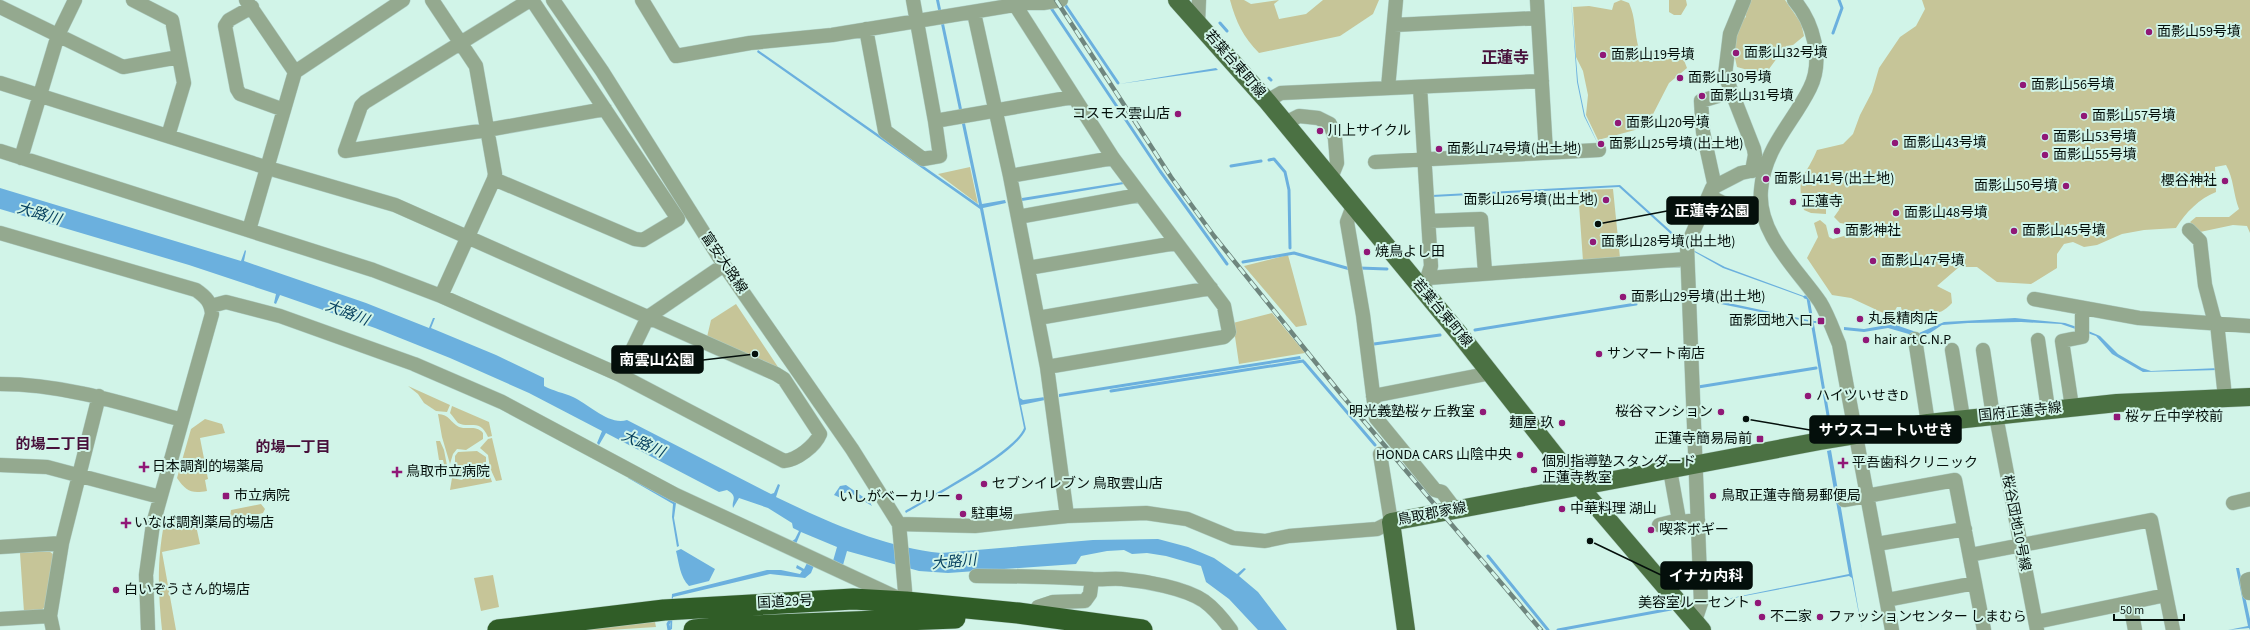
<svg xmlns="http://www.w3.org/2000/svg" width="2250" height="630" viewBox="0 0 2250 630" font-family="'Source Sans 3','Noto Sans JP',sans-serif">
<rect width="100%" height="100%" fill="#d1f4e8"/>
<!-- green -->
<path fill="#c6c598" d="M1230,0H1244L1251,4L1279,0L1274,4L1279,19L1306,14L1323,0H1379L1373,14L1340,36L1259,53C1243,37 1236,22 1230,0Z
M1621,0L1629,3C1636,18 1634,33 1639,49L1660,53L1668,60L1675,48L1680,50L1687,68L1669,83L1651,118L1635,130L1598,140L1586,115L1588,95L1583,71L1576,57L1573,7L1589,6L1612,10L1614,3Z
M1669,0H1686L1687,5L1681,15H1674L1669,12Z
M1748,0H1785L1801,23L1804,36L1793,45L1786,46L1769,69L1755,72L1737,67L1733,49L1736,24L1746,17L1745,13Z
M1922,0H2250V233L2247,226L2233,225L2200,232L2190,222L2196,217H2229L2239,209C2233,194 2234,179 2226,165L2215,167L2216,192C2200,198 2185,213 2176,228L2144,230L2122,234L2097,245L2084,247L2073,242L2064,244L2057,254V268L2031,284L1997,282L1977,267H1959L1937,286L1951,293L1952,303C1936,321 1927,308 1915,314C1911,317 1909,320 1904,322L1901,307H1897L1893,314L1894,318L1851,298L1832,295L1807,258L1818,237L1814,223L1820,220L1826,225L1829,237L1833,239L1844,236L1848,233L1846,224L1840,223L1834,217L1839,210V205H1826V214L1811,213L1804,210C1795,176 1805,179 1817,150L1843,144L1853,134L1860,115L1872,92L1879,68L1900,37L1916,26L1925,9Z
M970,167L978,204L938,174Z
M1613,189L1620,258L1583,261L1578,190Z
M1288,255L1307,325L1296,327L1244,266Z
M736,304L780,370L707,337L711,320Z
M1272,313L1305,353L1239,364L1233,323Z
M408,386L450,405L447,412L436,411L424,403L418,394Z
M452,406L489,422L492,436L488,437C480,418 469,429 458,423C455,420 453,416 450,413Z
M438,414C449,414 451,423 459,427C467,430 476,425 483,433V439L466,450L457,449L453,454L450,464L442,437Z
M205,419L222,424L225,433L200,438L208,479L205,480L207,491C191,494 186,491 177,478L191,429Z
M492,438L502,480L496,481L490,468L488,455L480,448L488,439Z
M436,441H440L444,450L449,476L447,477L443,460H439Z
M477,451L486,457V464L482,471L466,472L460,477L453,473L451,466L455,463V456L458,452Z
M486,471L489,473L492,482L450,490L452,478L462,480L467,475L478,476Z
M261,504L265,509L263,513L234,520L230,517L231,510Z
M177,517L195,521L200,544L162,552L176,630H162C158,592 157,561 164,524Z
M49,551L54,555L45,607L40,611L24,612L20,553Z
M493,575L499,607L481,611L474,578Z
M654,617L656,627L609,630H541Z"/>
<!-- water -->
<path fill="#6bb0de" d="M936,0H939L982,204L1005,200L1006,203L983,208L1020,398L1023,400L1045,397V400L1021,405L1026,429C1016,455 933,497 906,513L905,511C930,496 1016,451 1024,428L980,209L757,52L758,50L979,205Z
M1571,0L1578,82L1585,116L1599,146L1584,116L1577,82Z
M1216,68L1218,70L1119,84Z
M1123,182L1124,184L1022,201V198Z
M1620,185L1684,243L1683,245L1619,187L1432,197V195Z
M0,188L241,261L245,250L246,251L244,261L366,303L429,328L433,318H435L431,328L496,355L544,378V386C553,391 564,393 573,397C588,404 610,426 627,420L771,494L774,493L778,484L780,485L776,497C828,522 883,547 941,553L1093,540L1158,539L1188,547L1214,558L1237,574L1244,568L1246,569L1239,576L1258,592L1287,630H1258L1229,599L1206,582L1201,566L1166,556L1147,553L1132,554L1124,550L1107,551L1081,556L1076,564L948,573L919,571L847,551L843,565L833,561L837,547L801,532L796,544L791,542L795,539L799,531L793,528L792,523L768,508L739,498L733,508C731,500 739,497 727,490L719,492L606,433L599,445L597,443L602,431L529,393L450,358L375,328L280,295L276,304L274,303L276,294L189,265L0,209Z
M1691,249L1725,267L1809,298V299L1723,268L1691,250Z
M1696,296L1813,321H1820V324L1696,299Z
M2015,318L2065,323L2086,330L2100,336L2118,354L2142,368L2151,371L2219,368V370L2143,372L2112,354L2096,336L2061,324L2021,322L1968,323L1942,325L1930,333L1919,337L1888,328L1864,332L1844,330V327L1864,329L1893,324L1919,333L1944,322Z
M1300,356L1301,359L1059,397V394Z
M1831,450L1862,630L1852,578L1849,576L1702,604L1849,574L1827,451Z
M628,476L676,503L674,518L679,546L677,547L672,517L673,504L628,478Z
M846,485L869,501L872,506L849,492L844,493L841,498L834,495L840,486Z
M681,549L715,569L709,581L689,586C680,577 679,563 676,551Z
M807,563H815L811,573L805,578L770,574L673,597L672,629L670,630L672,594L767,570H781L800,574L802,571L796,568L797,565L804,569Z
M2236,568H2239L2250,619V630L2249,628L2228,630L2248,626Z"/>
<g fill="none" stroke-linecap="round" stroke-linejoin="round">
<!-- stream -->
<path stroke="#6bb0de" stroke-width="3" d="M1064,3L1118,83
M1049,5L1160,171L1227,264
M1220,23L1227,31
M1833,33L1842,8L1839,0
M1269,78L1271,80
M1269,160L1274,159L1285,172L1289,190L1290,248
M1231,166L1261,161
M1243,262L1294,253L1350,269
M1359,268L1387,269
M1805,297L1808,298L1830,427
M1475,330L1636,304
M1374,344L1440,335
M1304,362L1375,445
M1698,387L1816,368
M1111,391L1303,361
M1488,556L1548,630
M669,630L668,624L672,617
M1558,630L1671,609"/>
<defs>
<path id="minor" d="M133,0L172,20L184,83L168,136
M246,0L295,72
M432,0L476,66L495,174L494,179L441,296
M530,0L365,102L361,106L345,151L487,130L605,109
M553,0L602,71L724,265L852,449L899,524L906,602L905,609
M642,0L676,56L750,43L832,35L1027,3H1043L1061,0
M913,0L935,121L1073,97
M1012,0L1113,158L1224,306L1229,332L1224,337L1047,367
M1537,0L1546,153
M1744,0L1730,34L1725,75L1754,149L1755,155L1752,171
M1794,0C1813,22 1824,60 1810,88C1793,123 1764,148 1761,190C1757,233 1797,269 1820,302C1828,315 1833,330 1839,344L1892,630
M0,7L123,67L179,57
M252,7L229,20L225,26L237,89L240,94L284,110
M974,13L1010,176L1047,367L1067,516
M1198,22L1199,0
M1394,25L1538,18
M866,29L885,131L923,159L940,156L935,121
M0,83L268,168L395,205L776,374L784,379L820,434C815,446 797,460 784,461L620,375L441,296L373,270L0,151
M1420,87L1431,266L1425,285
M1388,88L1396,0
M1267,101L1281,93L1542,81
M1285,123L1299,116L1318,118L1330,124L1335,138L1337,163L1331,178
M21,158L58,35L75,0
M1375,162L1599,150
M1010,176L1113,158
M494,179L635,239L643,240L678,219L532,0
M1715,187L1703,132L1701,101L1731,92
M1709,196L1723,203L1761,210
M1353,206L1347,222L1363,315L1376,418L1435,490L1442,492L1455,509
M1018,217L1139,195
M1429,221L1481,219L1485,272
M249,230L295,72L403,0
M2189,230L2200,241L2205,285L2214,319L2217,323L2225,397
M0,233L196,290C206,297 211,302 212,314L153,524L146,575L148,630
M1028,268L1176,243
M1428,278L1687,259
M2034,299L2139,318L2250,326
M211,306L226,302L280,316L414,364L502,402L674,494L898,598
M1038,318L1211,288
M1915,339L1928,423
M2038,340L2048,409
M1952,350L1963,418
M1983,350L1993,416
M620,375L648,317L724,265
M0,384C63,384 122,403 182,420
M1373,396L1491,373
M2072,407L2062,341L2082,337V308
M1996,416L2037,630
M0,465L47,467L160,497
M1670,470L1679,520L1681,522L1698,520
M1844,500L1955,480L1984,630
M2233,503L2250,499
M899,524L975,526L1067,516L1146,513L1187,519L1233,538L1265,541L1289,536L1377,529L1391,522L1380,454
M1659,525L1679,520
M1877,544L1965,529
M0,547L62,543
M1970,555L2151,520L2173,630
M976,576C1015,576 1053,577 1092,579C1102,580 1112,578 1122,579C1145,581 1185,588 1204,601C1215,609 1223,619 1231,630
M2249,593L2247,580L2250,579
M1887,600L1975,583
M2130,603L2135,630
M1038,607L1053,602L1085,601L1090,594L1092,579
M0,619L50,616
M1695,621L1701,603L1687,246L1712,188L1741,173L1764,168
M2036,622L2166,595
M53,630L50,616L62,543L99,396"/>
<path id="major" d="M1177,0L1267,101L1461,336L1580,487L1702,630
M1406,630L1391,522L1820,441L1928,423L2117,403L2250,397"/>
<path id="highway" d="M498,630L664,610L853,599L906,602L1018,613L1142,630
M694,630L726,627L955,618"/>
</defs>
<!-- minor casing -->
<use href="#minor" stroke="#b0cfc5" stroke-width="15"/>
<!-- major casing -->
<use href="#major" stroke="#b0cfc5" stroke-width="19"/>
<!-- highway casing -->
<use href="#highway" stroke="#b0cfc5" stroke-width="22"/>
<!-- minor -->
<use href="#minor" stroke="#94a98f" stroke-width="14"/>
<!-- major -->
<use href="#major" stroke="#4b7143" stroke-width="18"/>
<!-- highway -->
<use href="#highway" stroke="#305d27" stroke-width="21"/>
<defs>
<path id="rail" d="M1056,0L1171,177L1214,236L1341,394L1541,630"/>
</defs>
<!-- rail casing -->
<use href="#rail" stroke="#6f867e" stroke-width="4.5"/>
<!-- rail -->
<use href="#rail" stroke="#d1f4e8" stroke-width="3" stroke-dasharray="9" stroke-linecap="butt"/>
</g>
<!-- markers -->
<g fill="#901877" stroke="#d1f4e8" stroke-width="1.5">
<circle cx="2149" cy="32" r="4"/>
<circle cx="1736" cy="53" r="4"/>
<circle cx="1603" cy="55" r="4"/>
<circle cx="1680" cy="78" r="4"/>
<circle cx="2023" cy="85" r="4"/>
<circle cx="1702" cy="96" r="4"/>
<circle cx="1178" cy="114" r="4"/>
<circle cx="2084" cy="116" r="4"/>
<circle cx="1618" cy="123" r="4"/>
<circle cx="1320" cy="131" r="4"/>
<circle cx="2045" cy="137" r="4"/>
<circle cx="1895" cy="143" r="4"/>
<circle cx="1601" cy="144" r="4"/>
<circle cx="1439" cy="149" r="4"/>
<circle cx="2045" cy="155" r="4"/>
<circle cx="1766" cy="179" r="4"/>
<circle cx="2225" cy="181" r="4"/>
<circle cx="2066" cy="186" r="4"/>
<circle cx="1606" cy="200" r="4"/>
<circle cx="1793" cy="202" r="4"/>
<circle cx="1896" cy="213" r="4"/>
<circle cx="1837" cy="231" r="4"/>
<circle cx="2014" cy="231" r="4"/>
<circle cx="1593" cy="242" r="4"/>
<circle cx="1367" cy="252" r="4"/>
<circle cx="1873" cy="261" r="4"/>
<circle cx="1623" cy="297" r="4"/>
<circle cx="1860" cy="319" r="4"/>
<rect x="1817" y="317" width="8" height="8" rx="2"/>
<circle cx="1866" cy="340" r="4"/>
<circle cx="1599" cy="354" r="4"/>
<circle cx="1808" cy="396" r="4"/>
<circle cx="1483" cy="412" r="4"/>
<circle cx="1721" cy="412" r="4"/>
<rect x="2113" y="413" width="8" height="8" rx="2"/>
<circle cx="1562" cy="423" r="4"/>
<rect x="1756" y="435" width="8" height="8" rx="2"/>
<circle cx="1520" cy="455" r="4"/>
<path d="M1841 457h4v4h4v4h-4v4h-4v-4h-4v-4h4z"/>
<path d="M142 461h4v4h4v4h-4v4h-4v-4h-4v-4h4z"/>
<circle cx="1534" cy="470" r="4"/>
<path d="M395 466h4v4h4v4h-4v4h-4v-4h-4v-4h4z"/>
<circle cx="984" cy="484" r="4"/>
<rect x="222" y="492" width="8" height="8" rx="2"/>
<circle cx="1713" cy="496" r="4"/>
<circle cx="959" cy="497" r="4"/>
<circle cx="1562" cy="509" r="4"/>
<circle cx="963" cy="514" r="4"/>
<path d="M124 517h4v4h4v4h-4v4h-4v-4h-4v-4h4z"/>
<circle cx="1651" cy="530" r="4"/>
<circle cx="116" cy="590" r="4"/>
<circle cx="1758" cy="603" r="4"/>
<circle cx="1762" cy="617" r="4"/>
<circle cx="1820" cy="617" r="4"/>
</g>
<g text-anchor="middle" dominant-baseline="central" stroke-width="4" stroke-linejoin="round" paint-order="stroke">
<!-- poi labels -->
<g font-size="14" fill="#040f0b" stroke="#d1f4e8" text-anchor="start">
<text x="2157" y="32">面影山59号墳</text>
<text x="1744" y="53">面影山32号墳</text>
<text x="1611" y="55">面影山19号墳</text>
<text x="1688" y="78">面影山30号墳</text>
<text x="2031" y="85">面影山56号墳</text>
<text x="1710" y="96">面影山31号墳</text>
<text x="1170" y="114" text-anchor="end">コスモス雲山店</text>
<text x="2092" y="116">面影山57号墳</text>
<text x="1626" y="123">面影山20号墳</text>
<text x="1328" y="131">川上サイクル</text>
<text x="2053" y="137">面影山53号墳</text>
<text x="1903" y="143">面影山43号墳</text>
<text x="1609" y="144">面影山25号墳(出土地)</text>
<text x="1447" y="149">面影山74号墳(出土地)</text>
<text x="2053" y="155">面影山55号墳</text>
<text x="1774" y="179">面影山41号(出土地)</text>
<text x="2217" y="181" text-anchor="end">櫻谷神社</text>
<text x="2058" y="186" text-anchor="end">面影山50号墳</text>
<text x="1598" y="200" text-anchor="end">面影山26号墳(出土地)</text>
<text x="1801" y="202">正蓮寺</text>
<text x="1904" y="213">面影山48号墳</text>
<text x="1845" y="231">面影神社</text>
<text x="2022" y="231">面影山45号墳</text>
<text x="1601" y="242">面影山28号墳(出土地)</text>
<text x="1375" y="252">焼鳥よし田</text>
<text x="1881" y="261">面影山47号墳</text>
<text x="1631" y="297">面影山29号墳(出土地)</text>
<text x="1868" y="319">丸長精肉店</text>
<text x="1813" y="321" text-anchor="end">面影団地入口</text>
<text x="1874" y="340">hair art C.N.P</text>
<text x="1607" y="354">サンマート南店</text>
<text x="1816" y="396">ハイツいせきD</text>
<text x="1475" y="412" text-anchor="end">明光義塾桜ヶ丘教室</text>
<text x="1713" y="412" text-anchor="end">桜谷マンション</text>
<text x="2125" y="417">桜ヶ丘中学校前</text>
<text x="1554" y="423" text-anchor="end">麺屋 玖</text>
<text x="1752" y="439" text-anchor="end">正蓮寺簡易局前</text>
<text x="1512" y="455" text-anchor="end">HONDA CARS 山陰中央</text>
<text x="1542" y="462">個別指導塾スタンダード<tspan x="1542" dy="16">正蓮寺教室</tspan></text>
<text x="1852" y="463">平吾歯科クリニック</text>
<text x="152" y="467">日本調剤的場薬局</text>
<text x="406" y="472">鳥取市立病院</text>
<text x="992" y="484">セブンイレブン 鳥取雲山店</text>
<text x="234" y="496">市立病院</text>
<text x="1721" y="496">鳥取正蓮寺簡易郵便局</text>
<text x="951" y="497" text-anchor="end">いしがベーカリー</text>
<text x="1570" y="509">中華料理 湖山</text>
<text x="971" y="514">駐車場</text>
<text x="134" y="523">いなば調剤薬局的場店</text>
<text x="1659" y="530">喫茶ボギー</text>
<text x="124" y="590">白いぞうさん的場店</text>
<text x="1750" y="603" text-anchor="end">美容室ルーセント</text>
<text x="1770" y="617">不二家</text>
<text x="1828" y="617">ファッションセンター しまむら</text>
</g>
<!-- street labels -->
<g font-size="14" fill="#040f0b" stroke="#d1f4e8">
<text transform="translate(1235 64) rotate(49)">若葉台東町線</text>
<text transform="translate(724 263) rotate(56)">富安大路線</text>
<text transform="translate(1442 313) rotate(50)">若葉台東町線</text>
<text transform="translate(2020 412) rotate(-6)">国府正蓮寺線</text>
<text transform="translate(1432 514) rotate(-11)">鳥取郡家線</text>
<text transform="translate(2016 523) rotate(79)">桜谷団地10号線</text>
<text transform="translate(785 602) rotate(-3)">国道29号</text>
</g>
<!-- water labels -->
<g font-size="15" font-style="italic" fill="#043e5d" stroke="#d1f4e8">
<text transform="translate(39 214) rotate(16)">大路川</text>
<text transform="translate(347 313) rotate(21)">大路川</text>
<text transform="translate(643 444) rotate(24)">大路川</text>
<text transform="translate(954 562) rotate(-5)">大路川</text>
</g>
<!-- neighbourhood labels -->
<g font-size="15" font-weight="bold" fill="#48103b" stroke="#d1f4e8">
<text x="53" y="444">的場二丁目</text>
<text x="293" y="447">的場一丁目</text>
</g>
<!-- quarter labels -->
<g font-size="16" font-weight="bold" fill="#48103b" stroke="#d1f4e8">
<text x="1505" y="58">正蓮寺</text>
</g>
</g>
<!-- callouts -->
<path fill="none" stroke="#040f0b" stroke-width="1.5" d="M1598 224L1667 211M755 354L703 360M1746 419L1810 430M1590 541L1661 575"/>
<g fill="#040f0b" stroke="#d1f4e8" stroke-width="1.5">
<circle cx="1598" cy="224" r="4"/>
<circle cx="755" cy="354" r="4"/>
<circle cx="1746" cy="419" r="4"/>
<circle cx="1590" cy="541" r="4"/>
</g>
<g fill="#040f0b" stroke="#040f0b" stroke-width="1.5">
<rect x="1667" y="197" width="91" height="27" rx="4"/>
<rect x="612" y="346" width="91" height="27" rx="4"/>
<rect x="1810" y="416" width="151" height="27" rx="4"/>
<rect x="1661" y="562" width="91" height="27" rx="4"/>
</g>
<g font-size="15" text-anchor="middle" font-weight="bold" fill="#fff">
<text x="1712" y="216">正蓮寺公園</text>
<text x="657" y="365">南雲山公園</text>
<text x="1886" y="435">サウスコートいせき</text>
<text x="1706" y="581">イナカ内科</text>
</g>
<!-- scale -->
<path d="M2114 614v6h70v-6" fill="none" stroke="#040f0b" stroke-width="2"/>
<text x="2120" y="614" font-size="12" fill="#040f0b" stroke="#d1f4e8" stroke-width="3" paint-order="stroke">50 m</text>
</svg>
